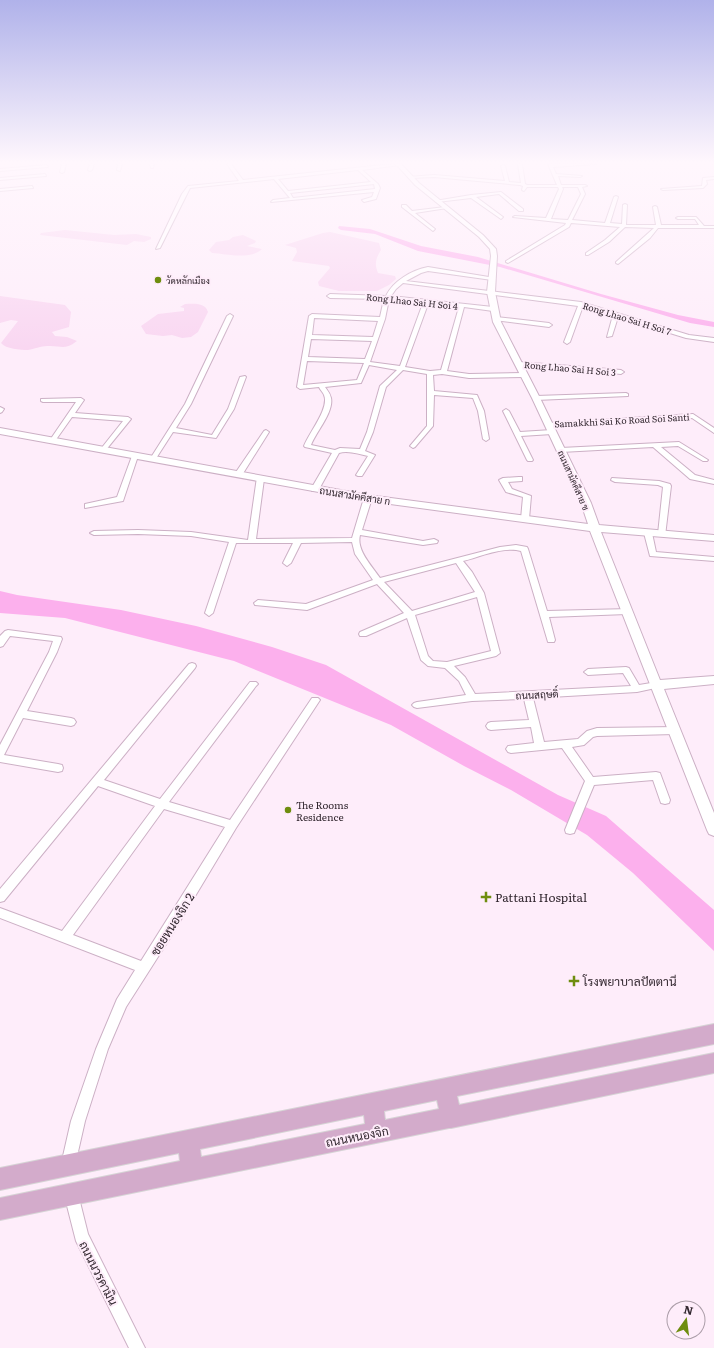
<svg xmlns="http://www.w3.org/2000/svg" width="714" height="1348" viewBox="0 0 714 1348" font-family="Literata,Sarabun,serif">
<rect width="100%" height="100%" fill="#feedfa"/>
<!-- green -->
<path fill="#f9d6f1" d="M65,230L114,235L136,234L151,237V239L144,242L134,241L127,245L40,235L41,233Z
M330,232L379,243L381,250C376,258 374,264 378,273L395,276L396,279L389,285L377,291H339L319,286L318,282L330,268L329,266L292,261L297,252L296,248L285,245L323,233Z
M243,235L256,241L255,243L247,246L262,249C251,260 226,254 212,253L209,250L216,242L229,240L233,237Z
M0,296L65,305L71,312L69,327L52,332L55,336L67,337L77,341C64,351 61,345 47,346C41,346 34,349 28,350C20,350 6,349 1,343L18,321L11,320L0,323Z
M185,304C193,304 205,302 208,312L198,332L191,337L182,338L172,335L163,336L146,334L141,326L158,314L184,311V308L180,307Z"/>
<!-- water -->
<path fill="#fcb0ed" d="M339,226L370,229L421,246L478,257L601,294L678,315L714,322V327L690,323L500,267L418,251L375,234L341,230L338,228Z
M0,591L17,595L121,610L196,626L272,647L326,665L558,795L606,816L714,910V951L633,873L587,835L511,790L464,766L391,725L234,661L65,618L0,613Z"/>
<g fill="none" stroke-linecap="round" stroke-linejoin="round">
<defs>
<path id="street" d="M62,164H66L64,172L62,173L60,172Z
M90,164H94L92,170L90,171L88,170Z
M118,164H122L120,171L117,170Z
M150,164H154L153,168H151Z
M227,164H231L243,180L392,164L400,165L362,170L378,184L380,188L376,199L364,202L362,200L372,197L374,192L271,202L273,200L290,198L274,179L190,188L160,248L156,249L182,194L188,186L239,181ZM358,170L371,182L288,191L278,179ZM374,184L375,189L293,198L290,193Z
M518,164H522L525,184L527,185H557L548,164H596L553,167L556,174L582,176L580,177L558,176L561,185H585L587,186L582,187L585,194L572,220L605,223L614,197L616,196L618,197L610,223L622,224L623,205L625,204L627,205L626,225H656L653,207L655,206L657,207L661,225H699L695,219H678L676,218L678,217H696L704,226H714V228H658L650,238L618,264L616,263V262L654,228L625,227L609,242L588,255H586V253L605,240L620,227L571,223L569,227L508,263L506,262V261L565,225L566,223L513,217L515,216L546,218L559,189L558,187H527L524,191L522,190L523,186L520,185L434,177L410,178L408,177L434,175L505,181L501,166L503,165L505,166L509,182L521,183ZM562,187H578L581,194L568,220L551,219L563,189Z
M47,165L48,167L0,171V169Z
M45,174L46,176L0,180V178Z
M714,177V179L706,180L707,184L703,188L663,190L661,189L702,186L703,178Z
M32,186L33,188L0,191V189Z
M501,192L523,209V211H519L499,194L476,197L503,217L501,219L471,198L437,202L435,201L471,195Z
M402,205H406L412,211L445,207L447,208L415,213L435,229L433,231L402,207Z
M428,267L495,278L492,280L428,271L421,273L406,281L581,302L689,335L714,338V342L686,338L618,317L612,336L607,337L613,315L583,306L570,342L567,344L564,342L578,306L403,283L396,289L391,296L493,307L496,309L493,311L464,307L447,371L469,374L524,373L527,375L524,377L469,378L442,374L433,375L434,391L477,395L484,411L489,439L486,441L483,439L478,411L473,398L434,395L433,426L415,447L413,448L410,446L427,426V374L403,370L386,387L373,432L365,451L375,455L362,476H358L356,475L368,456C359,454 348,450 339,453L318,491H312L311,489L332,453L305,447L304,446C308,434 330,408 324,395C323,392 320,390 319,387L300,389L297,387L309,316L312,314L380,317L384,299L330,298L327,296L330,294L386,296C393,281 412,270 428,267ZM389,299L423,303L400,366L370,362L385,319ZM428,304L459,307L441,370L430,371L405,367ZM314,318L378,321L373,337L312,335ZM311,339L372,341L365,359L308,357ZM307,361L364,363L357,380L303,385ZM369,365L397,370L380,386L367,432L360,449L340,448L335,450L311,445C316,432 334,412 331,398C330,393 327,390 325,387L361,383Z
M230,314L233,316L191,404L176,428L212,435L228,409L240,377L245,376L246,377L234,409L216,438L173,432L155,460H151L150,459L185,404L227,316Z
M496,317L549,323L552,325L549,327L494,320V318Z
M519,362L621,370L624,372L621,374L517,365L516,364Z
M626,393L628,394V396L536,400L533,398L536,396Z
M81,398L84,400L75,413L128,417L131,419L105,451L103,452L100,450L123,421L72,417L55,441H51L50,440L76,402H43L41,401V399Z
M0,407L4,409L2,412L0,413Z
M506,409L509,411L520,432L552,430L555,432L552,434L521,436L533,460L532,461H528L527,460L503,411Z
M693,414L714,428V433L692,418L549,427L546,425L549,423Z
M266,430L269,432L242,475L240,476H236L234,475L264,431Z
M679,442L708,460L707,461H703L678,446L661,447L695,475L714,480V484L690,479L653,447L561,452L558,450L561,448Z
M135,454L138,456L123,501L85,508V504L117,497L132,456Z
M257,477H260L264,479L256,539L352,538L364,498L368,496L372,498L362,530L423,541L434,539L438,541L437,543L423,545L360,535C356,550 372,566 380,578L500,547L516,545L527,547L528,549L547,611L630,609L631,611L627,614L549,617L555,640L554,642H548L521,551C503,546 480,557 463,561L472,572L484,593L500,653L496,656L454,666L465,677L475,694L631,686L623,673L588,675L584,672L588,669L626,667L629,668L639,685L657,682L660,683L662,685L660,687L637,692L533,698L544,742L578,739L587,731L597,728L678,727L680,730L678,733L675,734L597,736L593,737L584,745L572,747L593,777L656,772L660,773L670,800L669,803L665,804L661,803L653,780L594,785L574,833L570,834L566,833L565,830L585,781L562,748L511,753L508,752L506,749L508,746L534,743L531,727L491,730L488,729L486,726L488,723L491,722L529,720L524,699L472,701L417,708L414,707L412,705L414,703L417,702L466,695L459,681L445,668L428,666L421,660L407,618L366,636H360L359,634L360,632L404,613L377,584L307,610L255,605L254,603L258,600L306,604L373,580L355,554L352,542L301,543L291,563L287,566L283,563L293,543H236L213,613L209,616L205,613L229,542L191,536L138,534L94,535L90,533L94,531L138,530L191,532L248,540ZM456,563L475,592L412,611L384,582ZM477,597L491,651L447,662L433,661L428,656L415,615Z
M519,477H522V481L508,482L512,489L531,496L529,519L525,521L521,519L523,497L506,492L499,480L503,478Z
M612,478L659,481L670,484L671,486L665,536H662L658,534L663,487L658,485L615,482L611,480Z
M645,531H648L652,533L656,552L714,557V561L650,556L644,533Z
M8,630L61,637L62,639L57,652L27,711L71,718L74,719L76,722L74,725L71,726L23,718L4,755L58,764L62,765L63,768L62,771L58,772L0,762V745L49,652L53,641L10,636L3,646L0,647V636L5,631Z
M192,663L195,664L196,666L195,668L104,780L160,799L250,682H256L258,684L256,686L169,802L230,820L312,698H318L320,700L236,828L170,938L126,1007L108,1049L85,1121L75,1165L73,1170L68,1172L63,1170L61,1165L71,1121L96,1049L117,999L135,970L0,918V908L62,931L155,806L98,786L4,901L0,902V889L189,664ZM164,809L225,827L141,961L73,935Z
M71,1187L76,1189L78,1194L88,1234L145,1348H129L76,1241L64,1194L66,1189Z"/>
<path id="secondary" d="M396,164H401L419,183L483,235L496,249L497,256L495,292L501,322L540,398L591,503L599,525L714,535V541L601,532L660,680L714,676V684L664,689L714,813V836L709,834L707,830L590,531L368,501L0,434V428L368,495L588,524L581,503L532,398L493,322L487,292L491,256L490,249L479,237L415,185Z"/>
<path id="primary" d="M714,1024V1044L457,1096L459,1105L714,1053V1073L451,1128H449L0,1220V1198L180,1161L179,1153L0,1190V1168ZM437,1100L439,1109L385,1120L384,1111ZM364,1115L365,1124L201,1157L200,1149Z"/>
</defs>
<!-- street casing -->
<use href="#street" stroke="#ccb0c5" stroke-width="2"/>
<!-- secondary casing -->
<use href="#secondary" stroke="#ccb0c5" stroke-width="2"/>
<!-- primary casing -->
<use href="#primary" stroke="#d6d4d5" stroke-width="2"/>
<!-- street -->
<use href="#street" fill="#fff" fill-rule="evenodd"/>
<!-- secondary -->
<use href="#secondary" fill="#fff" fill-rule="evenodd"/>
<!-- primary -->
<use href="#primary" fill="#d3abcb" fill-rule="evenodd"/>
</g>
<!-- sky -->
<linearGradient id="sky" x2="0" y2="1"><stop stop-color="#b0b2ea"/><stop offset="0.46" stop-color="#fff7fd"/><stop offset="1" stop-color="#fff7fd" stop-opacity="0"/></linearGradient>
<rect width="714" height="353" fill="url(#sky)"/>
<!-- markers -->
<g fill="#6e8d0e" stroke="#feedfa" stroke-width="1.5">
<circle cx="158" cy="280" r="4"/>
<circle cx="288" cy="810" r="4"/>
<path d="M484 891h4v4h4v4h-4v4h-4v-4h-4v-4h4z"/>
<path d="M572 975h4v4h4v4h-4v4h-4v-4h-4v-4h4z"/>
</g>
<g text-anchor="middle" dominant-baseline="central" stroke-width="4" stroke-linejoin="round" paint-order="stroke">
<!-- far-poi labels -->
<g font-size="9" fill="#32272f" stroke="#feedfa" text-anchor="start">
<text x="166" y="280">วัดหลักเมือง</text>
</g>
<!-- far-street labels -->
<g font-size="9" fill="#32272f" stroke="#feedfa">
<text transform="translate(412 301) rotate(6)">Rong Lhao Sai H Soi 4</text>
<text transform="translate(627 318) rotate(17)">Rong Lhao Sai H Soi 7</text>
<text transform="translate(570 368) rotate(5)">Rong Lhao Sai H Soi 3</text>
<text transform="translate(622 420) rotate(-3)">Samakkhi Sai Ko Road Soi Santi</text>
<text transform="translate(574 480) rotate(66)">ถนนสามัคคีสาย ข</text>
</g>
<!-- street labels -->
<g font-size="10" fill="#32272f" stroke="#feedfa">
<text transform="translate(355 495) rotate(9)">ถนนสามัคคีสาย ก</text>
<text transform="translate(537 694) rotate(-3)">ถนนสฤษดิ์</text>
</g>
<!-- poi labels -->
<g font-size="10" fill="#32272f" stroke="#feedfa" text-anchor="start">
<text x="296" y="804">The Rooms<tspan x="296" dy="12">Residence</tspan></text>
</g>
<!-- near-poi labels -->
<g font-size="12" fill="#32272f" stroke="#feedfa" text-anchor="start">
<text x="495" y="897">Pattani Hospital</text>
<text x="583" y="981">โรงพยาบาลปัตตานี</text>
</g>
<!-- near-street labels -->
<g font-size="12" fill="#32272f" stroke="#feedfa">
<text transform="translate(172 924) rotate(-58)">ซอยหนองจิก 2</text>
<text transform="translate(357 1136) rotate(-11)">ถนนหนองจิก</text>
<text transform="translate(99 1273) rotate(63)">ถนนนวรคามิน</text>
</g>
</g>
<!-- north arrow -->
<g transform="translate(686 1320) rotate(14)"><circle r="19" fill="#feedfa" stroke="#ac9ea9"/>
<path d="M0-3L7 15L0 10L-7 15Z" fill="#6e8d0e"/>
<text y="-6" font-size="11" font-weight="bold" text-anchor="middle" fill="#32272f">N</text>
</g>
</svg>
